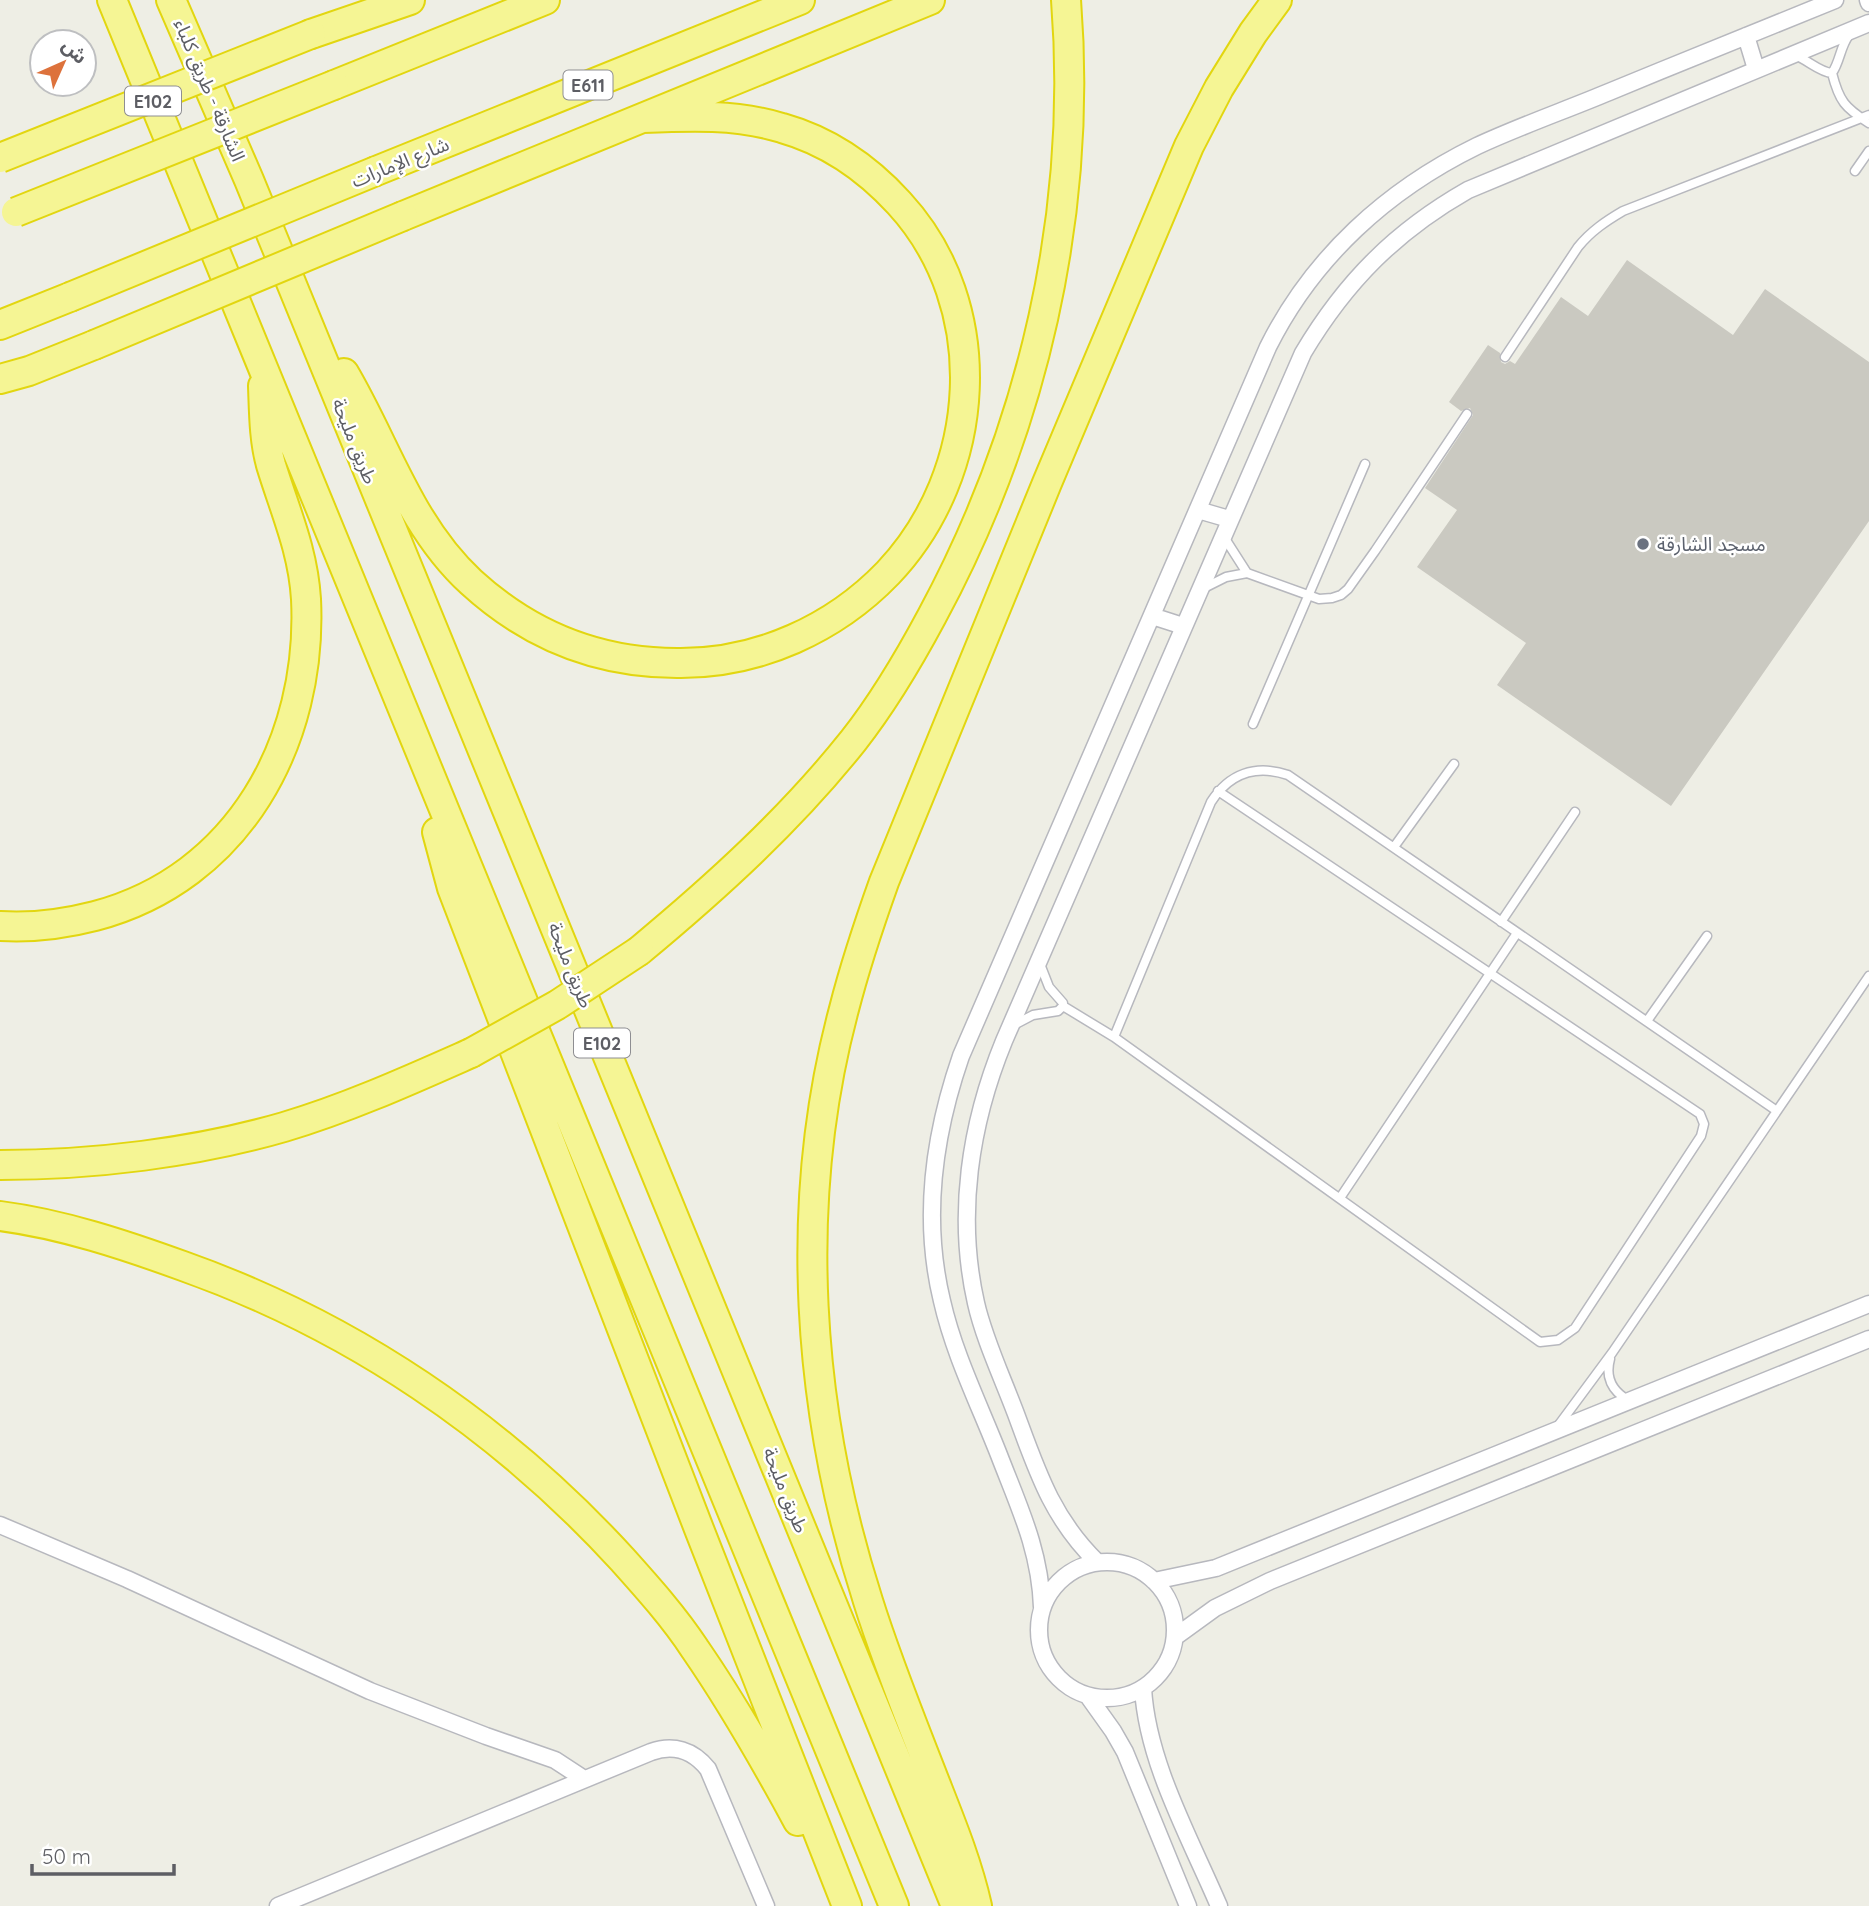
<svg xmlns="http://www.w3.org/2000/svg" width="1869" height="1906" viewBox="0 0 1869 1906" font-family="Quicksand,'Noto Sans Arabic',sans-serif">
<rect width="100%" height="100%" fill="#eeeee5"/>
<!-- building -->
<path fill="#cac9c1" d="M1627,260L1733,335L1765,289L1869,362V521L1671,806L1497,685L1526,643L1417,567L1457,510L1425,488L1473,415L1470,408L1461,411L1449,402L1488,345L1500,353L1501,362L1505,364L1510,361L1515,364L1561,297L1588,316Z"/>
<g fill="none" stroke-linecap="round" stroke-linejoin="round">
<defs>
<path id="service" d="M1794,55C1807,59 1819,72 1832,73C1840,62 1840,47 1849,35
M1832,73C1839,101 1845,108 1869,123
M1855,171L1869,151
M1505,357L1578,247C1591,231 1606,221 1623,211L1869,115
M1224,537L1247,573
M1204,588L1226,577L1247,573L1319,599L1332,598L1341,595L1348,589L1375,551L1467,414
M1253,724L1365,464
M1394,847L1454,764
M1501,922L1575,812
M1063,1006L1114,1037L1540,1342L1558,1340L1575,1328L1701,1136L1704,1124L1700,1114L1218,791
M1647,1021L1707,936
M1012,1026L1033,1015L1058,1011L1063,1006V1003L1049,987L1040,964
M1114,1037L1211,802C1229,774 1255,764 1288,775L1777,1111
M1340,1198L1517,933
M1610,1359C1605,1377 1612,1391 1628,1400
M1558,1426L1612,1353L1869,976"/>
<path id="minor" d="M1868,0L1869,3
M1746,36L1756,69
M1198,510L1229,519
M1152,616L1183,626
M0,1525L127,1579L370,1691L486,1736L555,1760L584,1779
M1039 1630a68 68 0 1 1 136 0a68 68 0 1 1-136 0Z
M1097,1562C1052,1518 1037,1471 1016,1414C1003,1379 984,1339 976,1303C956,1215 970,1124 1004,1041L1303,353C1346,281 1396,231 1468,190L1869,23
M1154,1581L1216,1568L1869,1304
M1042,1607C1040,1550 1019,1507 999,1455C979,1404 954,1354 942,1301C922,1219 934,1134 961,1056L1268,347C1313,257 1387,190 1477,146C1520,126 1566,110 1609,92C1684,61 1759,31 1835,0
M1175,1637L1215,1608L1270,1581L1869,1339
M1143,1688C1147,1762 1190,1838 1219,1906
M1088,1696L1113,1731L1125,1752L1188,1906
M278,1906L651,1752C673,1744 693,1750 708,1769L766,1906"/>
<path id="motorway" d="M112,0L894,1906
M171,0L249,180L956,1906
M311,34L410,0
M334,85L545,0
M376,171L800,0
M403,216L930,0
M0,325L70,297
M344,373C386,444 409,525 471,582C531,637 600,664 681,663C759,663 834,629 888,573C983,473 994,306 899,203C867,168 828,141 782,128C737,114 690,116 643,118
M0,379L29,371L94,345
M437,832L452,888L699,1529L847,1906
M0,926C32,928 64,924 95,916C239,878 313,741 306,599C303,550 285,511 271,465C264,440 264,413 263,386
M639,951C716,887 790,820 853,741C883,703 909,659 932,616C1033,429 1083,213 1066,0
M0,1165C92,1165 195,1153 284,1127C348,1108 410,1080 471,1053
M0,1216C62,1224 125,1245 183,1266C352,1326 501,1427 622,1559C648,1588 674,1617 695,1649C733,1704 766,1762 798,1821
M977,1906C968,1866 953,1828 938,1790C914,1728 888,1665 868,1601C807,1411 792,1203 844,1009C855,966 869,924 884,882L1047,483L1189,146L1219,88L1253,33L1277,0"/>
</defs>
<!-- service casing -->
<use href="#service" stroke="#b7b8be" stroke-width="11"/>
<!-- minor casing -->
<use href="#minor" stroke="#b7b8be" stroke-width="19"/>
<!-- motorway casing -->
<use href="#motorway" stroke="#e2d610" stroke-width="32"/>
<!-- service -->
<use href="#service" stroke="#fff" stroke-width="8"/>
<!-- minor -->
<use href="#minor" stroke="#fff" stroke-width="16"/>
<!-- motorway -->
<use href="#motorway" stroke="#f5f594" stroke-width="28"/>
<defs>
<path id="motorway-bridge" d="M0,158L311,34
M16,212L334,85
M70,297L376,171
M94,345L403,216
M471,1053L557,1005L639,951"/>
</defs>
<!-- motorway-bridge casing -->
<use href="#motorway-bridge" stroke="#e2d610" stroke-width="32" stroke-linecap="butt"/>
<!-- motorway-bridge -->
<use href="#motorway-bridge" stroke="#f5f594" stroke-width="28"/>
</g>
<!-- markers -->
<circle fill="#6b7280" stroke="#fff" stroke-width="2.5" cx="1643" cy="544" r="7"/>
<g text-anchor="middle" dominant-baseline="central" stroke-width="5" stroke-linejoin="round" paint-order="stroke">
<!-- shield labels -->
<g fill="#fff" stroke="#8e8e92" stroke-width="2">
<rect x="563.5" y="70.5" width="49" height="29" rx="5"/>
<rect x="125" y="86.5" width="56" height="29" rx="5"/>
<rect x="574" y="1028.5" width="56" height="29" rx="5"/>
</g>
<g font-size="18" font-weight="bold" fill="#5d5e64">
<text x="588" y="85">E611</text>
<text x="153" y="101">E102</text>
<text x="602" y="1043">E102</text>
</g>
<!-- street labels -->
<g font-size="19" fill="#5d5e64" stroke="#fff">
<text transform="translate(210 90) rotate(67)">الشارقة - طريق كلباء</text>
<text transform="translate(400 162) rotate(-22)">شارع الإمارات</text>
<text transform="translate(355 441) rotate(68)">طريق مليحة</text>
<text transform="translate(571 965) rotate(68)">طريق مليحة</text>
<text transform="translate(786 1490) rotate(68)">طريق مليحة</text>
</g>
<!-- worship labels -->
<g font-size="19" fill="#5b616d" stroke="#fff" text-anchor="start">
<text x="1657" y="544">مسجد الشارقة</text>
</g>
</g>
<!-- north arrow -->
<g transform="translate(63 63) rotate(45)"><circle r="33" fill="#ffffff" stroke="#bebfc1" stroke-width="2"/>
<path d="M0-5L12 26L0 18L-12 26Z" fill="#dd723c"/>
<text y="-10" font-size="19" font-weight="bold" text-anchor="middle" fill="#5d5e64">ش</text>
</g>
<!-- scale -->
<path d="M32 1864v10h142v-10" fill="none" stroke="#5d5e64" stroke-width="3.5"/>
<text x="42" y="1864" font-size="21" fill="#5d5e64" stroke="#ffffff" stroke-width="5" paint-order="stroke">50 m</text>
</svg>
